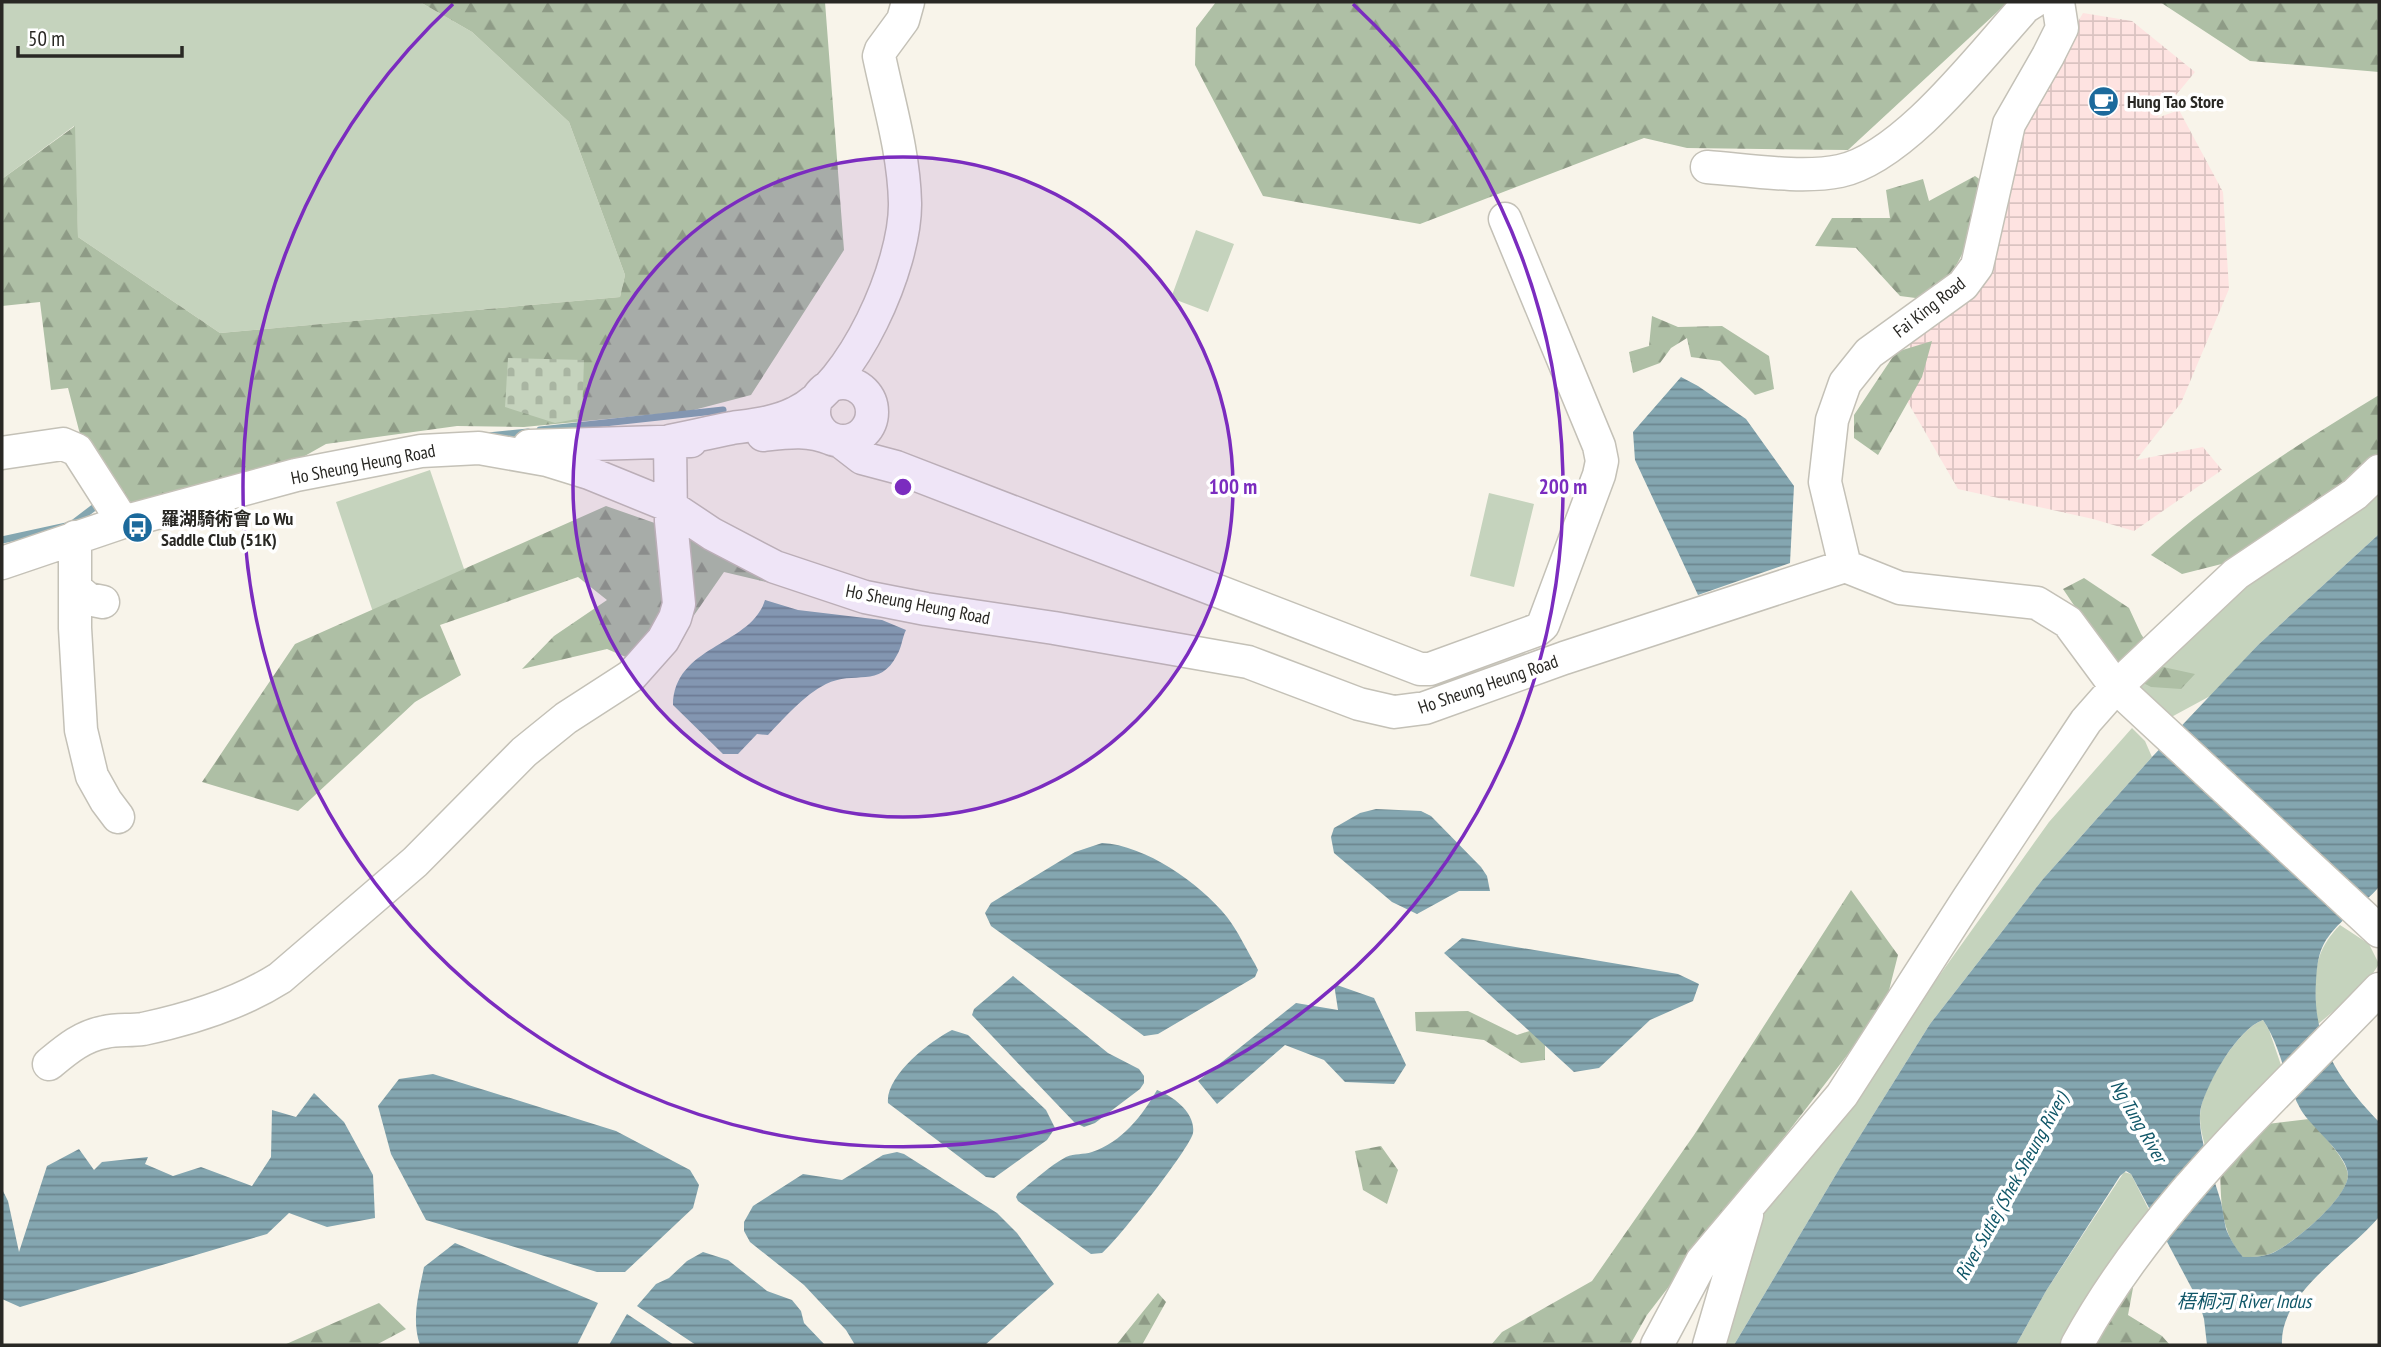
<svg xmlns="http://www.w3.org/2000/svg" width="2381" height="1347" viewBox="0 0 2381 1347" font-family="'PT Sans Narrow','Noto Sans SC',sans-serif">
<defs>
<pattern id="industrial-grid" width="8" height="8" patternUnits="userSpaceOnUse" patternTransform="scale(1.75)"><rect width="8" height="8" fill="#fee3e1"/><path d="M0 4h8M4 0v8" fill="none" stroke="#dac3c1"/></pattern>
<pattern id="forest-firs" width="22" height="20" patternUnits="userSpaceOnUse" patternTransform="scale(1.75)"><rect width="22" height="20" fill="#aebfa5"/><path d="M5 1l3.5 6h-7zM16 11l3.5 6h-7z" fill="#8e9b86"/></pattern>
<pattern id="cemetery-stones" width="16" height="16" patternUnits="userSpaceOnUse" patternTransform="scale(1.75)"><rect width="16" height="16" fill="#c5d3bd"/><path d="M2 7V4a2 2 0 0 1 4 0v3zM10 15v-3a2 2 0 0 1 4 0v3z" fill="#a9b5a2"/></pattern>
<pattern id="water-rules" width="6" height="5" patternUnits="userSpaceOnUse" patternTransform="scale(1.75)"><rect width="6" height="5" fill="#84a6b0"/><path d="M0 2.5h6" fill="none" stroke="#6c878f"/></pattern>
</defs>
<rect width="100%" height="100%" fill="#f8f4ea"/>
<!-- industrial -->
<path fill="url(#industrial-grid)" d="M2083,13L2132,21L2195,72L2157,118L2179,110L2223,192L2229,289L2181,403L2136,460L2203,447L2222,470L2134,531L2093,519L1958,489L1906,399L1910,343L1977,293L1992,267L2023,134L2038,91Z"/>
<!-- green -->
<path fill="#c5d3bd" d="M2,2H420L472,32L569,122L625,275L620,297L220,333L78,237L74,126L2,179Z
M1196,230L1234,244L1208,312L1171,298Z
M430,470L473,595L378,627L336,502Z
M2379,471V534L2258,645L2212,695L2164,721L2144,701L2132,672Z
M1489,493L1534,504L1514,587L1470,576Z
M2132,728L2145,741L2152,757L2043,879L1930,1024L1838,1171L1734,1345H1723L1757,1210L1839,1116L2049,822Z
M2340,925L2369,944L2379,964L2366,984L2317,1025C2315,984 2309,956 2340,925Z
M2263,1020L2269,1030L2282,1068L2205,1146C2202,1134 2198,1121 2201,1108C2206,1083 2238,1029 2263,1020Z
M2124,1172L2131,1174L2151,1214L2066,1345H2016L2046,1291Z"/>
<!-- forest -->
<path fill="url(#forest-firs)" d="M420,2H825L844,250L751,395L690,411L524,427L457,426L326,444L271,475L123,507L82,442L68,388L51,390L40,302L2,306V179L75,126L78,237L220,333L620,297L625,275L569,122L472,32Z
M1216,2H2008L1848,150L1687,148L1644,138L1420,224L1263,196L1195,65L1196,28Z
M2160,2H2379V72L2250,61Z
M1975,176L1995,190L1957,264L1931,300L1900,296L1856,248L1815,246L1832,218H1890L1886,190L1923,179L1929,201Z
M1652,316L1678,327L1722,326L1769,356L1774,389L1755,395L1720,361L1691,357L1687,338L1671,348L1660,363L1633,373L1629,352L1649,346Z
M1932,341L1922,377L1878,455L1854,438V415L1896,352Z
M2379,395V476L2301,544L2182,574L2151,555C2220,493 2300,443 2379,395Z
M606,506L712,543L817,594L724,572L656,670L607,649L522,669L554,636L607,600L578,577L440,625L461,675L415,702L298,811L202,782L295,644Z
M2084,578L2129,608L2141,634L2163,667L2195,674L2181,689L2151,687L2117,669L2063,589Z
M1851,890L1898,955L1885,1006L1647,1315L1630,1345H1491L1502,1332L1592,1281L1694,1135Z
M1468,1011L1517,1035L1545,1026V1060L1521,1063L1484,1040L1416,1031L1415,1012Z
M2309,1119C2319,1131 2348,1160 2348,1176C2347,1199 2291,1246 2270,1254C2261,1257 2252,1257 2243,1257C2219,1232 2221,1196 2220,1163L2259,1125Z
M1381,1146L1398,1170L1387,1204L1363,1190L1355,1151Z
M2120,1258L2133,1288L2128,1315L2162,1336L2170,1345H2066Z
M1158,1293L1166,1302L1142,1345H1116Z
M379,1303L406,1329L376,1345H284Z"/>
<!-- cemetery -->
<path fill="url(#cemetery-stones)" d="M508,358L584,360L582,418L555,423L505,407Z"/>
<!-- water -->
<path fill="url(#water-rules)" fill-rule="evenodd" d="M1681,377L1698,386L1746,419L1794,486L1790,563L1698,595L1635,460L1633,432Z
M2379,534V887C2363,905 2339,920 2326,940C2318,953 2317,966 2316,981C2312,1042 2339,1080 2379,1122V1217C2348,1254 2279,1293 2282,1345H2207L2204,1319L2199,1302L2131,1174L2126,1171L2120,1176L2046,1291L2016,1345H1734L1838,1171L1930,1024L2043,879L2152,757L2258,645ZM2263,1020C2281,1046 2285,1082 2301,1110C2312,1128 2348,1155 2348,1175C2348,1198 2291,1246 2270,1254C2261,1257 2252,1257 2243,1257C2236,1249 2230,1239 2226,1229C2224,1220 2223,1211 2221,1202C2214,1176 2195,1133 2201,1107C2208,1082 2237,1029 2263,1020Z
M765,600L798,610L882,620L906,630C902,638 902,647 897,655C880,689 854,670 826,684C803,696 786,716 768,735L757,734L738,754H723L673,705C674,645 751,646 765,600Z
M1376,809L1421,811L1431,816L1481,867L1487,876L1490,891H1459L1417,914L1392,902L1334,853L1331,837L1334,828L1360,813Z
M1102,843C1145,845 1200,883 1227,917C1238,931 1246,949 1255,964L1258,970L1255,977L1158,1034L1144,1036L991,926L985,913L991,903L1075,852Z
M1462,938L1678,974L1699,984L1693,1001L1650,1020L1599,1068L1574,1072L1444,953Z
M1013,976L1108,1053L1139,1069L1144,1076V1083L1140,1089L1095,1123L1084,1127L1074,1122L972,1015L974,1009Z
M1334,984L1374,998L1406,1065L1394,1084L1345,1082L1324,1060L1285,1045L1217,1104L1198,1081L1296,1003L1338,1010Z
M952,1030L968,1035L1046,1110L1055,1128L1047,1140L994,1178L986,1177L888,1103C885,1076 930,1041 952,1030Z
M433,1074L616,1131L690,1170L699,1185L693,1208L625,1272H597L426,1220L391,1154L378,1106L399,1079Z
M1157,1090C1173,1096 1196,1113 1193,1133C1190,1148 1117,1241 1102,1253L1091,1254L1018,1201L1016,1197L1018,1193C1034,1181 1049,1166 1066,1157C1075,1153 1083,1155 1092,1152C1122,1142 1142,1116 1157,1090Z
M314,1093L344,1122L373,1175L375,1218L327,1227L289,1213L267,1234L20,1307L2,1299V1189L8,1201L19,1252L47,1166L79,1149L94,1170L102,1162L148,1157L145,1164L173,1176L201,1167L252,1186L271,1157L272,1110L296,1117Z
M897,1152L904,1154L997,1213L1017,1233L1054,1284L985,1345H855L846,1330L804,1285L750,1242L744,1231V1222L753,1206L803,1174L842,1180L883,1155Z
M455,1243L598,1303L577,1345H420C411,1319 419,1293 424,1267Z
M703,1252L728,1260L767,1291L792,1300L801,1311L804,1323L825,1345H696L637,1306L656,1284L669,1278L687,1261Z
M627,1314L674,1345H609Z"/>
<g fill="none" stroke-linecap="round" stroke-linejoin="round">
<!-- stream -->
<path stroke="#84a6b0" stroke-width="7" d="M540,430L723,410
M488,436L528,432
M2,540L71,525L96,506"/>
<defs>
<path id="minor" d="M1707,167C1747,170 1802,179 1840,171C1905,157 1981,55 2025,7L2033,2
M814 412a29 29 0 1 1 58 0a29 29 0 1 1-58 0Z
M763,435C788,432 809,429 832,439
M670,441C690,437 711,432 732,428C753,425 775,423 795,413C853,386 906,265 905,203C904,153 889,104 879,56L881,50L903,20L908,2
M840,441L862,458L896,467L1420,669H1430L1537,630L1543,625L1599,475L1602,461L1599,446L1505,219
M529,446L691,441
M2,453L63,444L77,450L123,522
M75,537V628L81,730L92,776L106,801L118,817
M2,563L123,522L296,475L421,451L479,448L547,460L589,473L670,506L712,534L775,567L865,597L926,609L1054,628L1248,662L1359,704L1394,712L1425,708L1564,658L1845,566
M1845,566L1900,588L2037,603L2068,622L2116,687L2379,931
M1845,566L1825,482L1832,420L1845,383L1869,353L1963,285L1977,266L2009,124L2048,56L2062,28L2058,2
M75,588L88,599L103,602
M49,1064C66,1050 82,1036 105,1032C117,1029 130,1031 143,1029C190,1019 239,1004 280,978L415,862L524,752L566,718L631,676L663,640L675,618L679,604L671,521L670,441
M1657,1345L1702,1261L1842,1095L1968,899L2086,721L2116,687L2236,574L2355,494L2379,471
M1709,1345L1747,1215
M2077,1345C2152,1207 2272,1101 2379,989"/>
</defs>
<!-- minor casing -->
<use href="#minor" stroke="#c4c1b7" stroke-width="35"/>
<!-- minor -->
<use href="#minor" stroke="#fff" stroke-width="32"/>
</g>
<!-- distance rings -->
<circle cx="903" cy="487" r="330" fill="#7b2cbf" fill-opacity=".12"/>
<g fill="none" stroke="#7b2cbf" stroke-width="3.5">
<circle cx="903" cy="487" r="330"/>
<path d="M1353 4A660 660 0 1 1 453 4"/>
</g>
<!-- icons -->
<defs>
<symbol id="cafe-disc" viewBox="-11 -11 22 22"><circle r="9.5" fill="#1c6a9c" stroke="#fff"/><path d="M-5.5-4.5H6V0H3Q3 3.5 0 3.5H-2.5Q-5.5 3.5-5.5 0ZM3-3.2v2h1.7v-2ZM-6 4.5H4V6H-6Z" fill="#fff"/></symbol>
<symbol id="bus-disc" viewBox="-11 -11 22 22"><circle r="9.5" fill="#1c6a9c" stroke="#fff"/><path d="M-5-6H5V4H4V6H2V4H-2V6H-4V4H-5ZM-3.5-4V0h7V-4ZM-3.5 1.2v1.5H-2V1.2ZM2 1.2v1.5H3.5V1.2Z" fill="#fff"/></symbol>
</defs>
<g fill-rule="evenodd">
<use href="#cafe-disc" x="2086" y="84" width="35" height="35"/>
<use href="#bus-disc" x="120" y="510" width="35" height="35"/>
</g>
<g text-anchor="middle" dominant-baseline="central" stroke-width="7" stroke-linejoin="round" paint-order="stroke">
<!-- poi labels -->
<g font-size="18" font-weight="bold" fill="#292824" stroke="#fff" text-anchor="start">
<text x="2127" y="101">Hung Tao Store</text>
<text x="161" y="518">羅湖騎術會 Lo Wu<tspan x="161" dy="21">Saddle Club (51K)</tspan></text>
</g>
<!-- street labels -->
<g font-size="18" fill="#292824" stroke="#fff">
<text transform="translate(1929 307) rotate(-38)">Fai King Road</text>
<text transform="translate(363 464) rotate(-11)">Ho Sheung Heung Road</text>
<text transform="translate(918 604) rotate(11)">Ho Sheung Heung Road</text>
<text transform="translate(1488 684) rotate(-19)">Ho Sheung Heung Road</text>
</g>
<!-- water labels -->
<g font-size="19" font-style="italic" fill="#0f5667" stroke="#fff">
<text transform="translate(2139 1121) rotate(60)">Ng Tung River</text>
<text transform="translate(2011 1186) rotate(-61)">River Sutlej (Shek Sheung River)</text>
<text x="2244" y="1301">梧桐河 River Indus</text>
</g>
</g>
<circle cx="903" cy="487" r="10" fill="#7b2cbf" stroke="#fff" stroke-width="3.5"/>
<g font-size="21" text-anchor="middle" font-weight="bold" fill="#7b2cbf" stroke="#fff" stroke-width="7" stroke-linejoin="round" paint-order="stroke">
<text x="1233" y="494">100 m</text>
<text x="1563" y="494">200 m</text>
</g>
<!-- border -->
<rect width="2381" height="1347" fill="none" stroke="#292824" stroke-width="7"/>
<!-- scale -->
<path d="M18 46v10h164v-10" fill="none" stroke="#292824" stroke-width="3.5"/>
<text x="28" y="46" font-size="21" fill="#292824" stroke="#ffffff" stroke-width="5" paint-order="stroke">50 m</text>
</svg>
